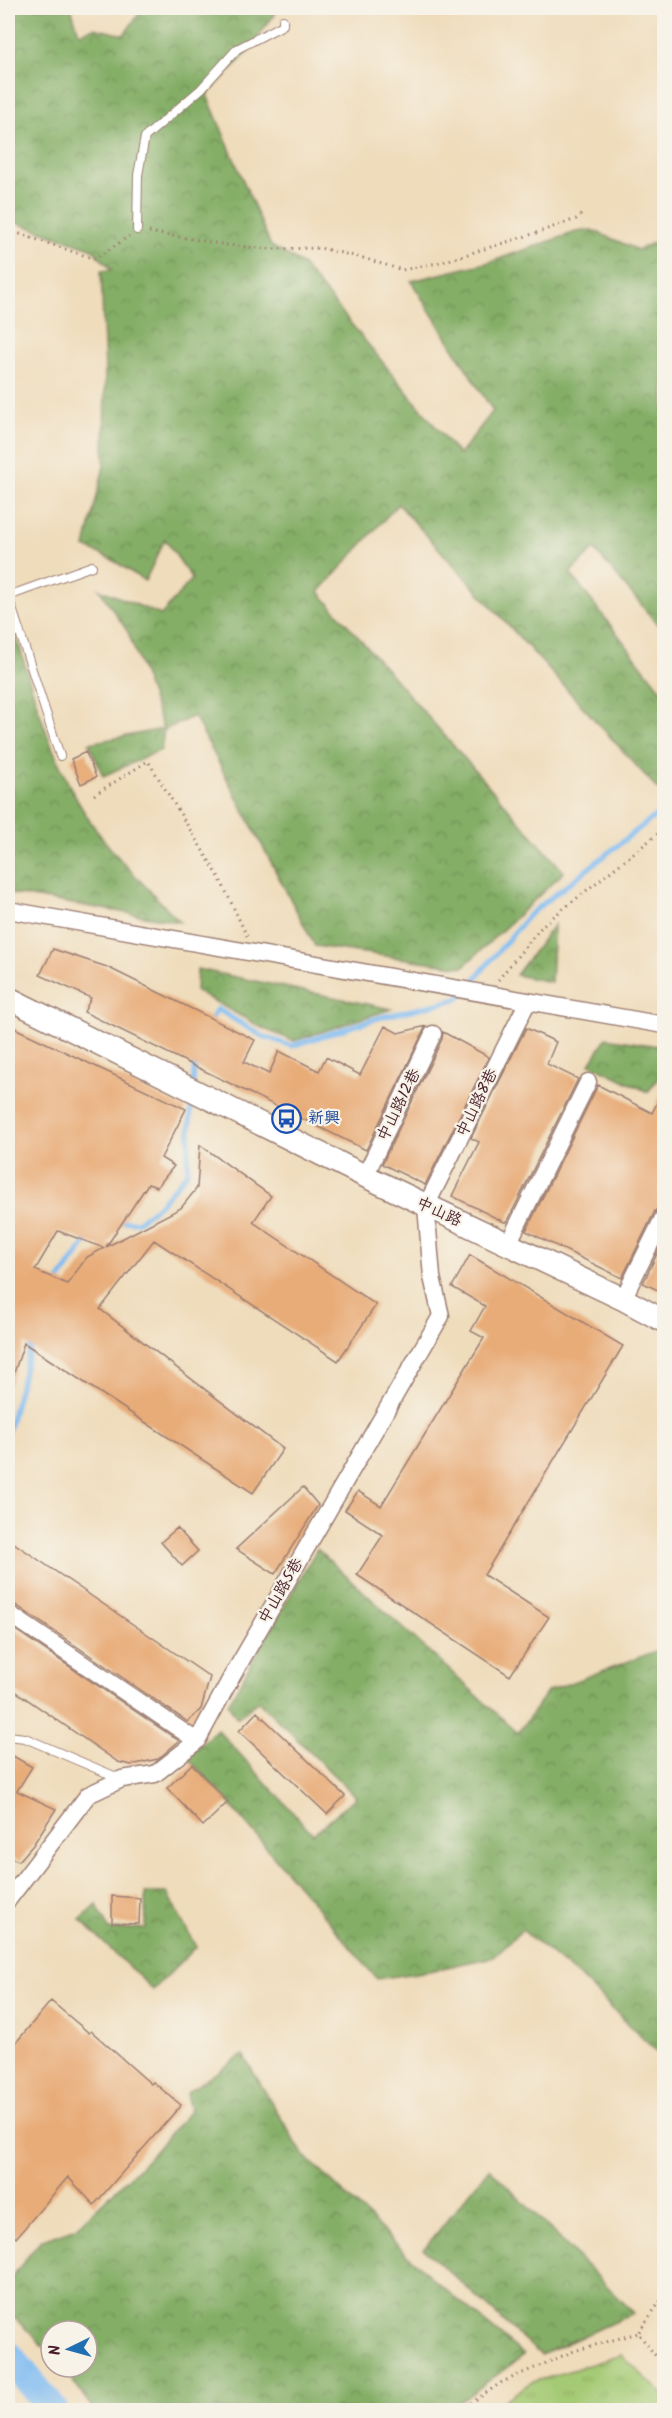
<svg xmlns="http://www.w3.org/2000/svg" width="672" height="2418" viewBox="0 0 672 2418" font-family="Kalam,'LXGW WenKai TC',sans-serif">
<defs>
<pattern id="grass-tufts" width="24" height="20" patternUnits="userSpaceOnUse" patternTransform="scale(1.5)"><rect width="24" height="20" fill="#a5ca74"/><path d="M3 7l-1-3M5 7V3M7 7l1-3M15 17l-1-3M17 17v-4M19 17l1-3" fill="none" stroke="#90ad65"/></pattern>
<pattern id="forest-crowns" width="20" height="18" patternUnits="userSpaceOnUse" patternTransform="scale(1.5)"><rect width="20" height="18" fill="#84ae66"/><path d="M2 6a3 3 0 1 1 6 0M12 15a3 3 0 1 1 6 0" fill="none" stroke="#6e8d54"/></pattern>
</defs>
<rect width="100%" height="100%" fill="#f7f3e8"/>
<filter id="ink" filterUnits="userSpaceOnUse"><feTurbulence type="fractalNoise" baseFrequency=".0167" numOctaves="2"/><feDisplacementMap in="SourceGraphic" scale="12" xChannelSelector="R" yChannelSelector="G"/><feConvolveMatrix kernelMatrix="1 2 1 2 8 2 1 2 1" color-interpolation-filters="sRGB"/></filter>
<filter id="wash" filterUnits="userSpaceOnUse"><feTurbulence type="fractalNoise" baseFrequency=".008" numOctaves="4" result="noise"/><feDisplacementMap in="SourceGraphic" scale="24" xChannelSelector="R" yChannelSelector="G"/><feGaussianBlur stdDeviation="1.35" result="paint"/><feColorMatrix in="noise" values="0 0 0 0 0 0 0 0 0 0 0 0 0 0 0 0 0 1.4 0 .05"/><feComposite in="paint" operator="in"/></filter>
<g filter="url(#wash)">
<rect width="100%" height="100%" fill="#efdcbb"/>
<!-- grass -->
<path fill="url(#grass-tufts)" stroke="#787450" stroke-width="1.5" d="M621,2355L664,2395V2410H491L530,2383Z"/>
<!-- forest -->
<path fill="url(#forest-crowns)" stroke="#676648" stroke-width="1.5" d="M8,8H71L79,33L94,28L124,35L143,8H279L245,55L207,95L271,246L302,264L459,455L493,411L411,281L490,262L576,232L592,230L638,250L664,238V632L594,549L570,573L664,694V796L398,504L319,592L564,872L463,967L315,946L194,716L164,730L161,750L103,776L89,743L163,729L128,632L99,589L161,615L192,579L165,539L145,581L111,559L85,547L104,466L105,371L101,271L112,270L91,248L8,220Z
M8,607C31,684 49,765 97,831C120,863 153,893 180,922L8,893Z
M554,925L551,982L516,975Z
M197,969L391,1009L294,1041L264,1029L196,991Z
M606,1038L664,1047V1070L648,1092L590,1064Z
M317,1549L518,1733L548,1691L664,1648V2059L584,1981L522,1930L493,1957L429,1971L377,1979L228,1802L187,1757L217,1729L313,1834L356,1797L258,1701L237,1718L228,1704Z
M145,1893H167L196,1947L153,1990L80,1920L97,1905L109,1930L146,1928Z
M243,2055L302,2153L433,2279L524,2355L449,2410H94L62,2367H87V2331H51V2353L8,2312V2282L40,2241L76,2228L151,2156L190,2110L186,2093Z
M489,2168L634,2313L541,2355L424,2249Z"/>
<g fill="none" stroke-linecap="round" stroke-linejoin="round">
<!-- stream -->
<path stroke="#80bcf2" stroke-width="5" d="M209,1024L217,1009L262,1036L292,1046L378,1018L458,999L529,915L664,809
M193,1084L195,1060
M117,1221L137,1222L158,1206L187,1173L192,1096
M56,1285L90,1236
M8,1431L32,1342"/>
<!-- river -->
<path stroke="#80bcf2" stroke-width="30" d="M8,2355L53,2410"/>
</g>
<g id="blocks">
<!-- building -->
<path fill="#e8ac78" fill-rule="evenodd" d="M86,752L96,777L81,784L71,759Z
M53,949L107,967L255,1040L244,1062L269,1074L279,1051L319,1071L326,1057L360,1075L385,1026L398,1033L426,1026L366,1150L84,1012L91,998L40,975Z
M8,1025L186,1109L161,1158L174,1166L157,1187L148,1184L106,1247L181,1208L197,1188L200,1145L271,1196L253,1222L376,1305L338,1361L154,1240L100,1309L283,1449L253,1493L24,1343L10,1385L8,1384ZM58,1231L104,1248L87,1257L67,1284L35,1270Z
M526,1028L556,1042L547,1064L578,1079L507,1222H504L452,1196L479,1142L471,1138Z
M443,1032L489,1057L425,1185L382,1164L442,1039Z
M598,1085L652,1113L664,1089V1206L659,1207L655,1211L622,1278L526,1231Z
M664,1239V1293L643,1283Z
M470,1255L623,1346L484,1575L549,1617L510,1676L357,1575L383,1535L345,1510L358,1491L381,1506L484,1338L471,1331L485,1306L452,1287Z
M303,1487L318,1505L275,1574L236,1549Z
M177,1528L198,1551L182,1566L161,1542Z
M8,1539L210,1677L201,1709L188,1722L14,1604L8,1603Z
M8,1625L179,1741L158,1759L131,1765L118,1762L8,1686Z
M257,1712L345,1796L327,1814L239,1731Z
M8,1753L32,1767L17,1791L56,1809L33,1845L19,1861L8,1857Z
M192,1764L228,1802L203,1826L167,1788Z
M112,1896L140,1898L139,1924L112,1923Z
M51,2001L89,2033L91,2031L151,2084L153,2082L181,2105L94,2205L68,2177L16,2238L8,2230V2052Z"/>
</g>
</g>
<g filter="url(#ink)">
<use href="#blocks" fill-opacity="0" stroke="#9c7e73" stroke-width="1.5"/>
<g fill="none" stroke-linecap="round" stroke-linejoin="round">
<defs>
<path id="service" d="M137,230L138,175L145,137L201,89L237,49L283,25V20
M8,596L60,756
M8,596L92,566
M8,1736L25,1738L121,1779"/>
<path id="minor" d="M8,910L664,1025
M365,1176L433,1034
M508,1244L588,1082
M623,1299L664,1216
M8,1613L197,1741
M8,1900L88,1795L122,1779L155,1774L197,1741L231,1678L441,1316L432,1277L426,1206L528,1001"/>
<path id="secondary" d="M8,998L365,1176L623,1299L664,1321"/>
</defs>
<!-- service casing -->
<use href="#service" stroke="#9c7e73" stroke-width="10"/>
<!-- minor casing -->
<use href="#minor" stroke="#9c7e73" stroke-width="19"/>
<!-- secondary casing -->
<use href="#secondary" stroke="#9c7e73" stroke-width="25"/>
<!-- path -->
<path stroke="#9c7e73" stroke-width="3" stroke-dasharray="1.5 4.5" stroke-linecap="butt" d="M8,230L95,259L129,236
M149,232L228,245L270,249L320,248L363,258L402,270L442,262L536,233L576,219L584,212
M94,795L148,761L219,877L247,936
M498,980L543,925L664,829
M664,2296L638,2333L664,2367
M461,2410L502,2382L574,2351L638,2333"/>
<!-- service -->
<use href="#service" stroke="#fff" stroke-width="8"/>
<!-- minor -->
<use href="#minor" stroke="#fff" stroke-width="16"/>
<!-- secondary -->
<use href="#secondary" stroke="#fff" stroke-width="22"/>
</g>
</g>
<!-- icons -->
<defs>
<symbol id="bus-ring" viewBox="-11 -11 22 22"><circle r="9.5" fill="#f7f3e8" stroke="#1a4fb4" stroke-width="1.5"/><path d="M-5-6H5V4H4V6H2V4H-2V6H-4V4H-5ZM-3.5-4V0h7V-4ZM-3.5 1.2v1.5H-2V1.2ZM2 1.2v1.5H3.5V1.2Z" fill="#1a4fb4"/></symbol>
</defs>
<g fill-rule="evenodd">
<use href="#bus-ring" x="270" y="1102" width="33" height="33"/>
</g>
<g text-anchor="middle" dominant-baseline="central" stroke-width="4.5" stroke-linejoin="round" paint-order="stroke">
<!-- street labels -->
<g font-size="16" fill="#4a1f2b" stroke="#f7f3e8">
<text transform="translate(477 1103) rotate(-64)">中山路8巷</text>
<text transform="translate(399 1105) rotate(-64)">中山路12巷</text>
<text transform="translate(439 1212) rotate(25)">中山路</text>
<text transform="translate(281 1591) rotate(-60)">中山路5巷</text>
</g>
<!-- transit labels -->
<g font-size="16" fill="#164399" stroke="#f7f3e8" text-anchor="start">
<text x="308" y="1118">新興</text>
</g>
</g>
<!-- margin -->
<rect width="672" height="2418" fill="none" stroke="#f7f3e8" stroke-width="30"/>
<!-- north arrow -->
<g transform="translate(69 2349) rotate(265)"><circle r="28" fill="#f7f3e8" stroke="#b29e9c" stroke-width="1.5"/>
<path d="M0-4.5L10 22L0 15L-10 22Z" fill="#1f6fb2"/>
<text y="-9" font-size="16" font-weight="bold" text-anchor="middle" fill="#4a1f2b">N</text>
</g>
</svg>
